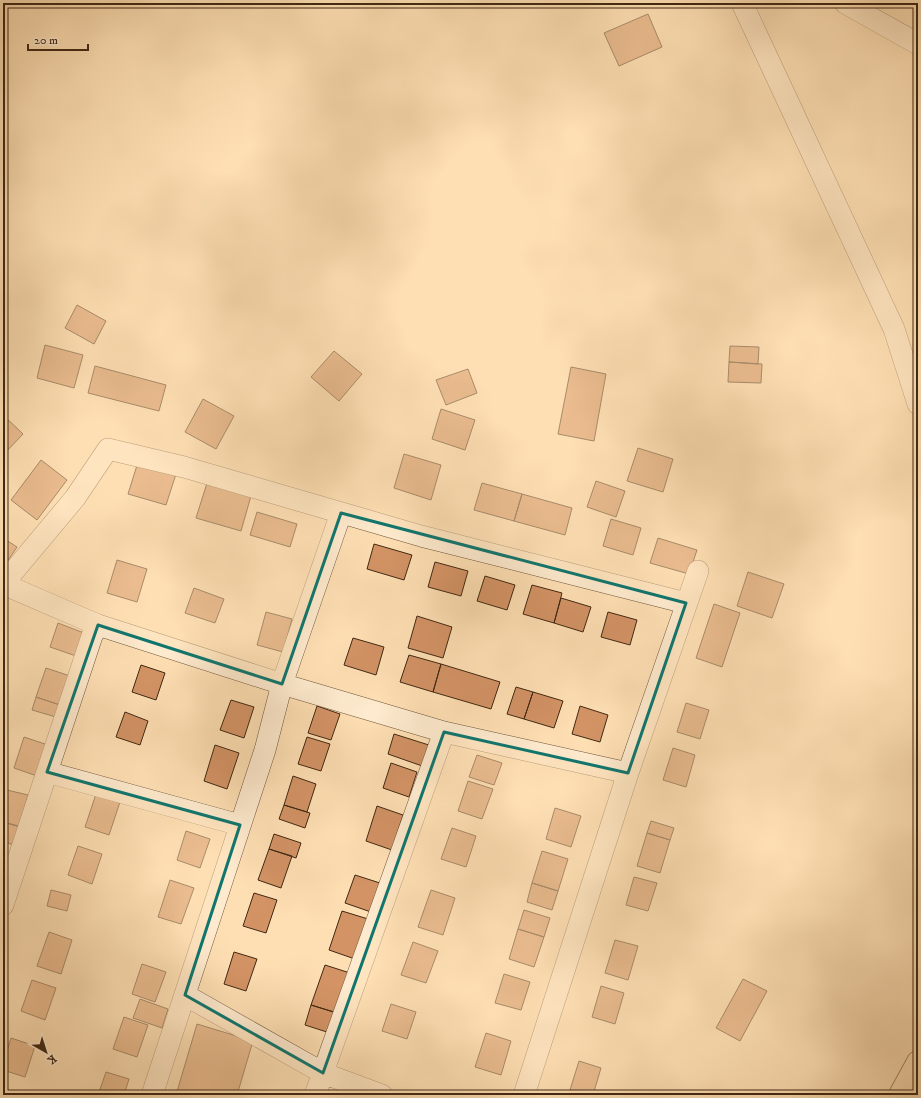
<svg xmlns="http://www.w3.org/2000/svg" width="921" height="1098" viewBox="0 0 921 1098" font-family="'IM FELL DW Pica',serif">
<rect width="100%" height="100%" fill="#fedfb3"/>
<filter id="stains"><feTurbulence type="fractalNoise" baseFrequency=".005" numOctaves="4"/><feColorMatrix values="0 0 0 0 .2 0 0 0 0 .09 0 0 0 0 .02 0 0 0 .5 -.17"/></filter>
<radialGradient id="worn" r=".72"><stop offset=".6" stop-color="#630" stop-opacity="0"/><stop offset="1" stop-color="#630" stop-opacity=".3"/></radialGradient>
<!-- building -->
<path fill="#d39365" stroke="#402813" d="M648,14L662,47L619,66L604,33Z
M77,305L106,321L94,344L65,328Z
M45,345L83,355L74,388L37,378Z
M730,346L759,347L758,364L729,362Z
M334,351L362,374L339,401L311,377Z
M729,362L762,364L761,383L728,382Z
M95,366L166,385L159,411L88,393Z
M571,367L606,374L594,441L558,434Z
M468,369L477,393L446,405L436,380Z
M203,399L234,416L216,449L185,432Z
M441,409L475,420L465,450L432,439Z
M3,415L23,434L3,455Z
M638,448L673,459L663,492L627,481Z
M404,454L441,465L431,500L394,488Z
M41,460L67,480L37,520L11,500Z
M138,462L176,474L166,505L128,494Z
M596,481L625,491L616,517L587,507Z
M207,483L251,496L241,531L196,518Z
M482,483L522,494L514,521L474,510Z
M522,494L572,508L565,535L514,521Z
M257,512L297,524L290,547L250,535Z
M611,519L641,528L633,555L603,546Z
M3,538L17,547L3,568Z
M658,538L697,550L689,574L650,563Z
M374,544L412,555L404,580L367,569Z
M117,560L147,569L137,602L107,593Z
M435,562L468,571L461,596L428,587Z
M748,572L784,584L772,618L737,606Z
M485,576L515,585L507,610L477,601Z
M532,585L562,593L554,623L523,614Z
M194,588L224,599L215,623L185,613Z
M561,598L591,607L583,632L554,623Z
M714,604L740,613L722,667L696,658Z
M266,612L292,619L283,652L257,645Z
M608,612L637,620L630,645L601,637Z
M417,616L452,627L443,658L408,648Z
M58,623L84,633L76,656L50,647Z
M353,638L384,647L376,675L344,665Z
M409,655L441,664L433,692L400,682Z
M441,664L500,682L491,709L433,692Z
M141,665L165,673L156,700L132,692Z
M46,668L70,676L60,705L36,697Z
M516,687L533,692L524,719L507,714Z
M533,692L563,701L554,728L524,719Z
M36,697L60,705L56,717L32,710Z
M231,700L254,707L244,738L220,730Z
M686,703L709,710L700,739L677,732Z
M317,706L340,714L331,740L308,733Z
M580,706L608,715L600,742L572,734Z
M125,712L148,721L140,745L116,737Z
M394,734L432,746L425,767L388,754Z
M24,737L48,745L37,776L14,768Z
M307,737L330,744L321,771L298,764Z
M215,745L239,753L227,789L204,781Z
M673,748L695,755L686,787L663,780Z
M477,755L502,763L494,785L469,777Z
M391,763L417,772L409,797L383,788Z
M293,776L316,784L307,812L284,805Z
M468,781L493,789L482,819L458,811Z
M7,790L28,795L19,826L3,822V804Z
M96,794L120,802L109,835L85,827Z
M284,805L310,813L305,828L279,819Z
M377,806L403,815L392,850L366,841Z
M555,808L581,816L571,847L546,839Z
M651,821L674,828L670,840L647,833Z
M3,822L23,828L19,846L3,842Z
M452,828L476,836L466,867L441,859Z
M186,831L210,839L200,868L177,860Z
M647,833L670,840L660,873L637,866Z
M274,834L301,843L296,858L269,849Z
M78,846L102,854L92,884L68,875Z
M269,849L292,856L281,888L258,880Z
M542,851L568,859L558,891L532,883Z
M355,875L380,883L371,912L345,903Z
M634,877L657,883L648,911L626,905Z
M170,880L194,888L181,924L158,917Z
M532,883L558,891L552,910L527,902Z
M51,890L71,895L67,911L47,906Z
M431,890L455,898L443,935L418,927Z
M254,893L277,900L266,933L243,926Z
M524,910L550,918L544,937L518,929Z
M342,911L368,919L355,959L329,950Z
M518,929L544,937L534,967L509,959Z
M49,932L72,940L61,974L37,966Z
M615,940L638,946L628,980L605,973Z
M413,942L438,951L426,983L401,975Z
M234,952L257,959L246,991L224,984Z
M142,964L166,972L155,1002L132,994Z
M325,965L350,973L337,1013L311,1005Z
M504,974L530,982L521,1010L495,1003Z
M743,979L767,991L740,1041L716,1028Z
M32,980L56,988L45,1020L21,1011Z
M601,986L624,993L615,1024L592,1017Z
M140,999L168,1009L162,1028L133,1018Z
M391,1004L416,1012L407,1039L382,1031Z
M311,1005L337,1013L330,1033L305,1025Z
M124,1017L148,1025L137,1057L113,1049Z
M197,1024L253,1041L237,1095H176Z
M486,1033L511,1041L501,1075L475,1067Z
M11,1038L35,1046L25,1077L3,1070V1064Z
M579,1061L601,1068L593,1095H585L570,1090Z
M106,1072L129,1079L124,1095H98Z"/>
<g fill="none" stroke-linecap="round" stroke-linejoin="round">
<defs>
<path id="street" d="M742,3L894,329L918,404
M845,3L918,44
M47,772L240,825
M628,773L444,732L282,684L98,625L3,584L75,498L108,449L184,467L421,536L686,603
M3,905L92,636L98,625
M185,995L323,1073L382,1095
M152,1095L265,750L282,684L341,513
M315,1095L444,732
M524,1095L628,773L698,571"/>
<path id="highway" d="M900,1095L918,1062"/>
</defs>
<!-- street casing -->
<use href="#street" stroke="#70563b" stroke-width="22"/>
<!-- highway casing -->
<use href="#highway" stroke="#402813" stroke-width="24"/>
<!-- street -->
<use href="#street" stroke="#feeace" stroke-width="21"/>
<!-- highway -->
<use href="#highway" stroke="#fedfb3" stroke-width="22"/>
</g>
<!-- marked area -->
<path d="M0 0H921V1098H0ZM341,513L686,603L628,773L444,732L323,1073L185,995L240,825L47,772L98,625L282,684Z" fill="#fedfb3" fill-opacity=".55" fill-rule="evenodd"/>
<path fill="none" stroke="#0f766e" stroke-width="3" stroke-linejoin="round" d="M341,513L686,603L628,773L444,732L323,1073L185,995L240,825L47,772L98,625L282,684Z"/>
<!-- margin -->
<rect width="921" height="1098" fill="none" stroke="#fedfb3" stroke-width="16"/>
<rect x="4" y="4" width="913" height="1090" fill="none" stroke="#402813" stroke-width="2"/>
<rect x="8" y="8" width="905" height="1082" fill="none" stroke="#402813"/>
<!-- north arrow -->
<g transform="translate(46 1052) rotate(141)" stroke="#feeace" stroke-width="3" paint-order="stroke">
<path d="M0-3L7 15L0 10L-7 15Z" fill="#402813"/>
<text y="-6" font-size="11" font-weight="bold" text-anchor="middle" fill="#402813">K</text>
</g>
<!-- scale -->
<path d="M28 44v6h60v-6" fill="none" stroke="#402813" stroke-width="2"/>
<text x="34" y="44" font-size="12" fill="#402813" stroke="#feeace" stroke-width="3" paint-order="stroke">20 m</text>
<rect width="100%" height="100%" filter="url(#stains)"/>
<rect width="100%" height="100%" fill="url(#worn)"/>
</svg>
